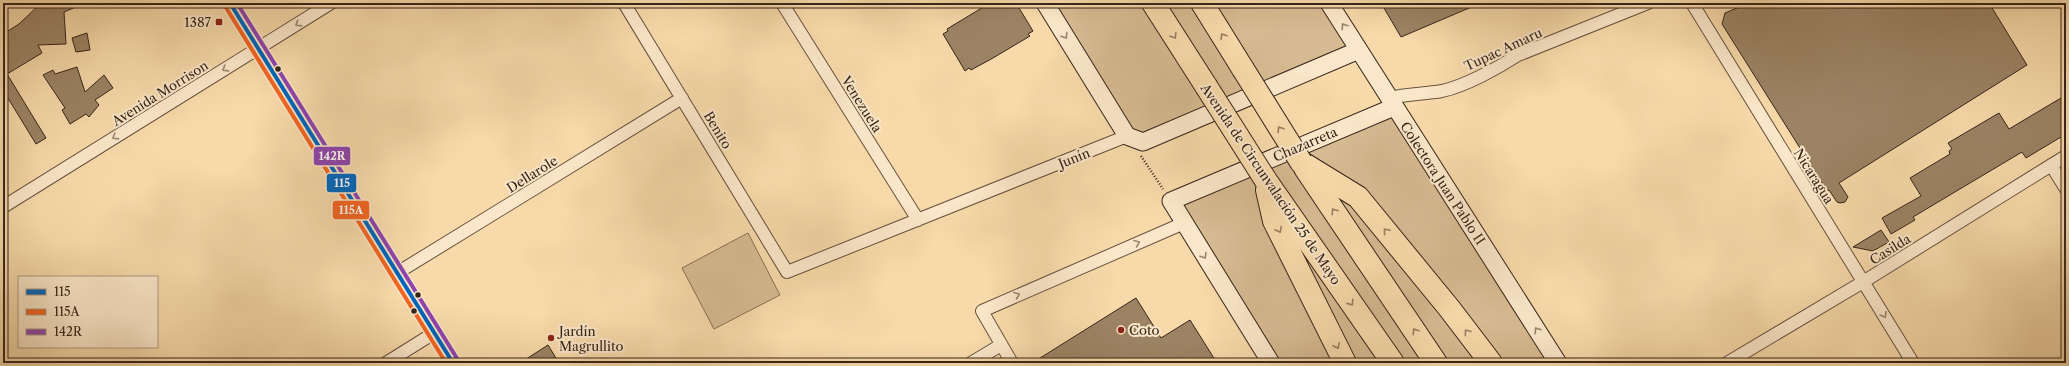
<svg xmlns="http://www.w3.org/2000/svg" width="2069" height="366" viewBox="0 0 2069 366" font-family="'Libre Caslon Text',serif">
<rect width="100%" height="100%" fill="#f7d9aa"/>
<filter id="stains"><feTurbulence type="fractalNoise" baseFrequency=".005" numOctaves="4"/><feColorMatrix values="0 0 0 0 .2 0 0 0 0 .09 0 0 0 0 .02 0 0 0 .5 -.17"/></filter>
<radialGradient id="worn" r=".72"><stop offset=".6" stop-color="#630" stop-opacity="0"/><stop offset="1" stop-color="#630" stop-opacity=".3"/></radialGradient>
<!-- green -->
<path fill="#d6ba91" stroke="#867055" d="M1045,3H1329L1359,50L1143,142L1127,136Z
M1394,107L1558,363H1271L1171,201Z
M748,233L780,295L714,329L682,268Z"/>
<!-- building -->
<path fill="#9b8364" stroke="#372519" d="M41,3H85L64,12L66,44L38,45L42,53L7,74L46,138L36,144L3,90V34L19,24Z
M990,3H1016L1033,31L1028,34L1030,36L993,58L971,70L969,68L965,71L943,34L948,31L947,29Z
M1381,3H1481L1401,37Z
M1749,3H1989L2027,65L1839,183L1848,197L1845,202L1840,203L1837,202L1829,190L1827,191L1722,24L1725,13Z
M87,33L90,50L76,52L72,38Z
M77,67L85,92L104,75L113,88L95,100L99,105L89,117L86,114L70,124L62,110L65,108L43,75L53,70L55,74Z
M2066,95V134L2026,158L2022,152L1913,217L1915,220L1891,234L1882,218L1921,196L1910,178L1950,154L1949,151L1952,149L1948,143L1999,113L2009,129Z
M1881,230L1889,242L1873,251L1853,247Z
M1136,298L1161,338L1190,320L1217,363H1032Z
M548,345L559,363H520Z"/>
<g fill="none" stroke-linecap="round" stroke-linejoin="round">
<defs>
<path id="minor" d="M624,3L787,272L1127,136
M782,3L918,220
M1692,3L1913,363
M1389,98C1407,94 1424,94 1442,91C1465,86 1498,68 1518,55L1648,3
M2051,165L2066,189
M3,207L331,3
M397,273L682,98
M386,363L434,333
M971,363L1001,345
M1012,363L982,311L1184,223
M1727,363L1863,282L2066,156"/>
<path id="tertiary" d="M230,3L453,363"/>
<path id="secondary" d="M1045,3L1127,136L1143,142L1359,50
M1329,3L1558,363
M1271,363L1171,201L1394,107"/>
<path id="motorway" d="M1153,3L1206,86
M1202,3L1243,69
M1301,162L1358,197L1449,308L1491,363
M1305,168L1436,363
M1265,179L1393,363
M1267,190L1274,221L1345,363"/>
</defs>
<!-- minor casing -->
<use href="#minor" stroke="#67523d" stroke-width="14"/>
<!-- tertiary casing -->
<use href="#tertiary" stroke="#67523d" stroke-width="17"/>
<!-- secondary casing -->
<use href="#secondary" stroke="#372519" stroke-width="19"/>
<!-- motorway casing -->
<use href="#motorway" stroke="#372519" stroke-width="24"/>
<!-- path -->
<path stroke="#372519" stroke-width="2.5" stroke-dasharray="1 2" stroke-linecap="butt" d="M1141,156L1163,189"/>
<!-- minor -->
<use href="#minor" stroke="#fae6c8" stroke-width="12"/>
<!-- tertiary -->
<use href="#tertiary" stroke="#fae6c8" stroke-width="15"/>
<!-- secondary -->
<use href="#secondary" stroke="#fae6c8" stroke-width="17"/>
<!-- motorway -->
<use href="#motorway" stroke="#f7d9aa" stroke-width="22"/>
<defs>
<path id="motorway-bridge" d="M1243,69L1301,162
M1206,86L1265,179"/>
</defs>
<!-- motorway-bridge casing -->
<use href="#motorway-bridge" stroke="#372519" stroke-width="24" stroke-linecap="butt"/>
<!-- motorway-bridge -->
<use href="#motorway-bridge" stroke="#f7d9aa" stroke-width="22"/>
<defs>
<path id="bus-1" d="M230,3L453,363"/>
<path id="bus-2" d="M225,6L446,363"/>
<path id="bus-3" d="M237,3L458,360"/>
</defs>
<!-- bus-1 casing -->
<use href="#bus-1" stroke="#fae6c8" stroke-width="7"/>
<!-- bus-2 casing -->
<use href="#bus-2" stroke="#fae6c8" stroke-width="7"/>
<!-- bus-3 casing -->
<use href="#bus-3" stroke="#fae6c8" stroke-width="7"/>
<!-- bus-1 -->
<use href="#bus-1" stroke="#0065bd" stroke-width="4"/>
<!-- bus-2 -->
<use href="#bus-2" stroke="#f26522" stroke-width="4"/>
<!-- bus-3 -->
<use href="#bus-3" stroke="#8e44ad" stroke-width="4"/>
</g>
<!-- one-way arrows -->
<defs><path id="oneway-chevron" d="M-2-3.5L2.5 0L-2 3.5" fill="none" stroke-width="1.6" stroke-linecap="round" stroke-linejoin="round"/></defs>
<g stroke="#988670">
<use href="#oneway-chevron" transform="translate(298 24) rotate(148)"/>
<use href="#oneway-chevron" transform="translate(1344 26) rotate(-123)"/>
<use href="#oneway-chevron" transform="translate(1065 36) rotate(58)"/>
<use href="#oneway-chevron" transform="translate(225 69) rotate(148)"/>
<use href="#oneway-chevron" transform="translate(115 137) rotate(148)"/>
<use href="#oneway-chevron" transform="translate(1137 243) rotate(-23)"/>
<use href="#oneway-chevron" transform="translate(1204 256) rotate(58)"/>
<use href="#oneway-chevron" transform="translate(1017 295) rotate(-23)"/>
<use href="#oneway-chevron" transform="translate(1884 315) rotate(59)"/>
<use href="#oneway-chevron" transform="translate(1537 330) rotate(-123)"/>
</g>
<g stroke="#977f62">
<use href="#oneway-chevron" transform="translate(1174 36) rotate(58)"/>
<use href="#oneway-chevron" transform="translate(1223 36) rotate(-122)"/>
<use href="#oneway-chevron" transform="translate(1280 129) rotate(-122)"/>
<use href="#oneway-chevron" transform="translate(1334 211) rotate(-124)"/>
<use href="#oneway-chevron" transform="translate(1279 230) rotate(63)"/>
<use href="#oneway-chevron" transform="translate(1386 231) rotate(-130)"/>
<use href="#oneway-chevron" transform="translate(1351 303) rotate(55)"/>
<use href="#oneway-chevron" transform="translate(1415 331) rotate(-124)"/>
<use href="#oneway-chevron" transform="translate(1467 332) rotate(-127)"/>
<use href="#oneway-chevron" transform="translate(1337 346) rotate(65)"/>
</g>
<!-- markers -->
<g fill="#8f2418" stroke="#fae6c8" stroke-width="1.5">
<rect x="215" y="18" width="8" height="8" rx="2"/>
<circle cx="1121" cy="330" r="4"/>
<circle cx="551" cy="338" r="4"/>
</g>
<g fill="#372519" stroke="#fae6c8" stroke-width="1.5">
<circle cx="278" cy="69" r="3.5"/>
<circle cx="418" cy="295" r="3.5"/>
<circle cx="414" cy="311" r="3.5"/>
</g>
<g text-anchor="middle" dominant-baseline="central" stroke-width="4" stroke-linejoin="round" paint-order="stroke">
<!-- poi labels -->
<g font-size="13" fill="#372519" stroke="#fae6c8" text-anchor="start">
<text x="211" y="22" text-anchor="end">1387</text>
<text x="1129" y="330">Coto</text>
<text x="559" y="331">Jardín<tspan x="559" dy="15">Magrullito</tspan></text>
</g>
<!-- street labels -->
<g font-size="13" fill="#372519" stroke="#fae6c8">
<text transform="translate(1503 49) rotate(-25)">Tupac Amaru</text>
<text transform="translate(160 93) rotate(-32)">Avenida Morrison</text>
<text transform="translate(862 104) rotate(58)">Venezuela</text>
<text transform="translate(718 130) rotate(59)">Benito</text>
<text transform="translate(1305 144) rotate(-23)">Chazarreta</text>
<text transform="translate(1074 158) rotate(-22)">Junín</text>
<text transform="translate(532 174) rotate(-32)">Dellarole</text>
<text transform="translate(1814 176) rotate(58)">Nicaragua</text>
<text transform="translate(1443 183) rotate(57)">Colectora Juan Pablo II</text>
<text transform="translate(1271 184) rotate(56)">Avenida de Circunvalación 25 de Mayo</text>
<text transform="translate(1890 249) rotate(-32)">Casilda</text>
</g>
</g>
<g stroke="#fae6c8" stroke-width="1.5">
<rect x="313" y="146" width="38" height="20" rx="4" fill="#8e44ad"/>
<rect x="326" y="173" width="31" height="20" rx="4" fill="#0065bd"/>
<rect x="332" y="200" width="38" height="20" rx="4" fill="#f26522"/>
</g>
<g font-size="11" text-anchor="middle" font-weight="bold" fill="#fff">
<text x="332" y="160">142R</text>
<text x="342" y="187">115</text>
<text x="351" y="214">115A</text>
</g>
<!-- margin -->
<rect width="2069" height="366" fill="none" stroke="#f7d9aa" stroke-width="16"/>
<rect x="4" y="4" width="2061" height="358" fill="none" stroke="#372519" stroke-width="2"/>
<rect x="8" y="8" width="2053" height="350" fill="none" stroke="#372519"/>
<!-- legend -->
<rect x="18" y="276" width="140" height="72" fill="#fae6c8" stroke="#ac9982"/>
<rect x="26" y="289" width="20" height="6" fill="#0065bd" stroke="#ac9982"/>
<text x="54" y="296" font-size="12" fill="#372519">115</text>
<rect x="26" y="309" width="20" height="6" fill="#f26522" stroke="#ac9982"/>
<text x="54" y="316" font-size="12" fill="#372519">115A</text>
<rect x="26" y="329" width="20" height="6" fill="#8e44ad" stroke="#ac9982"/>
<text x="54" y="336" font-size="12" fill="#372519">142R</text>
<rect width="100%" height="100%" filter="url(#stains)"/>
<rect width="100%" height="100%" fill="url(#worn)"/>
</svg>
